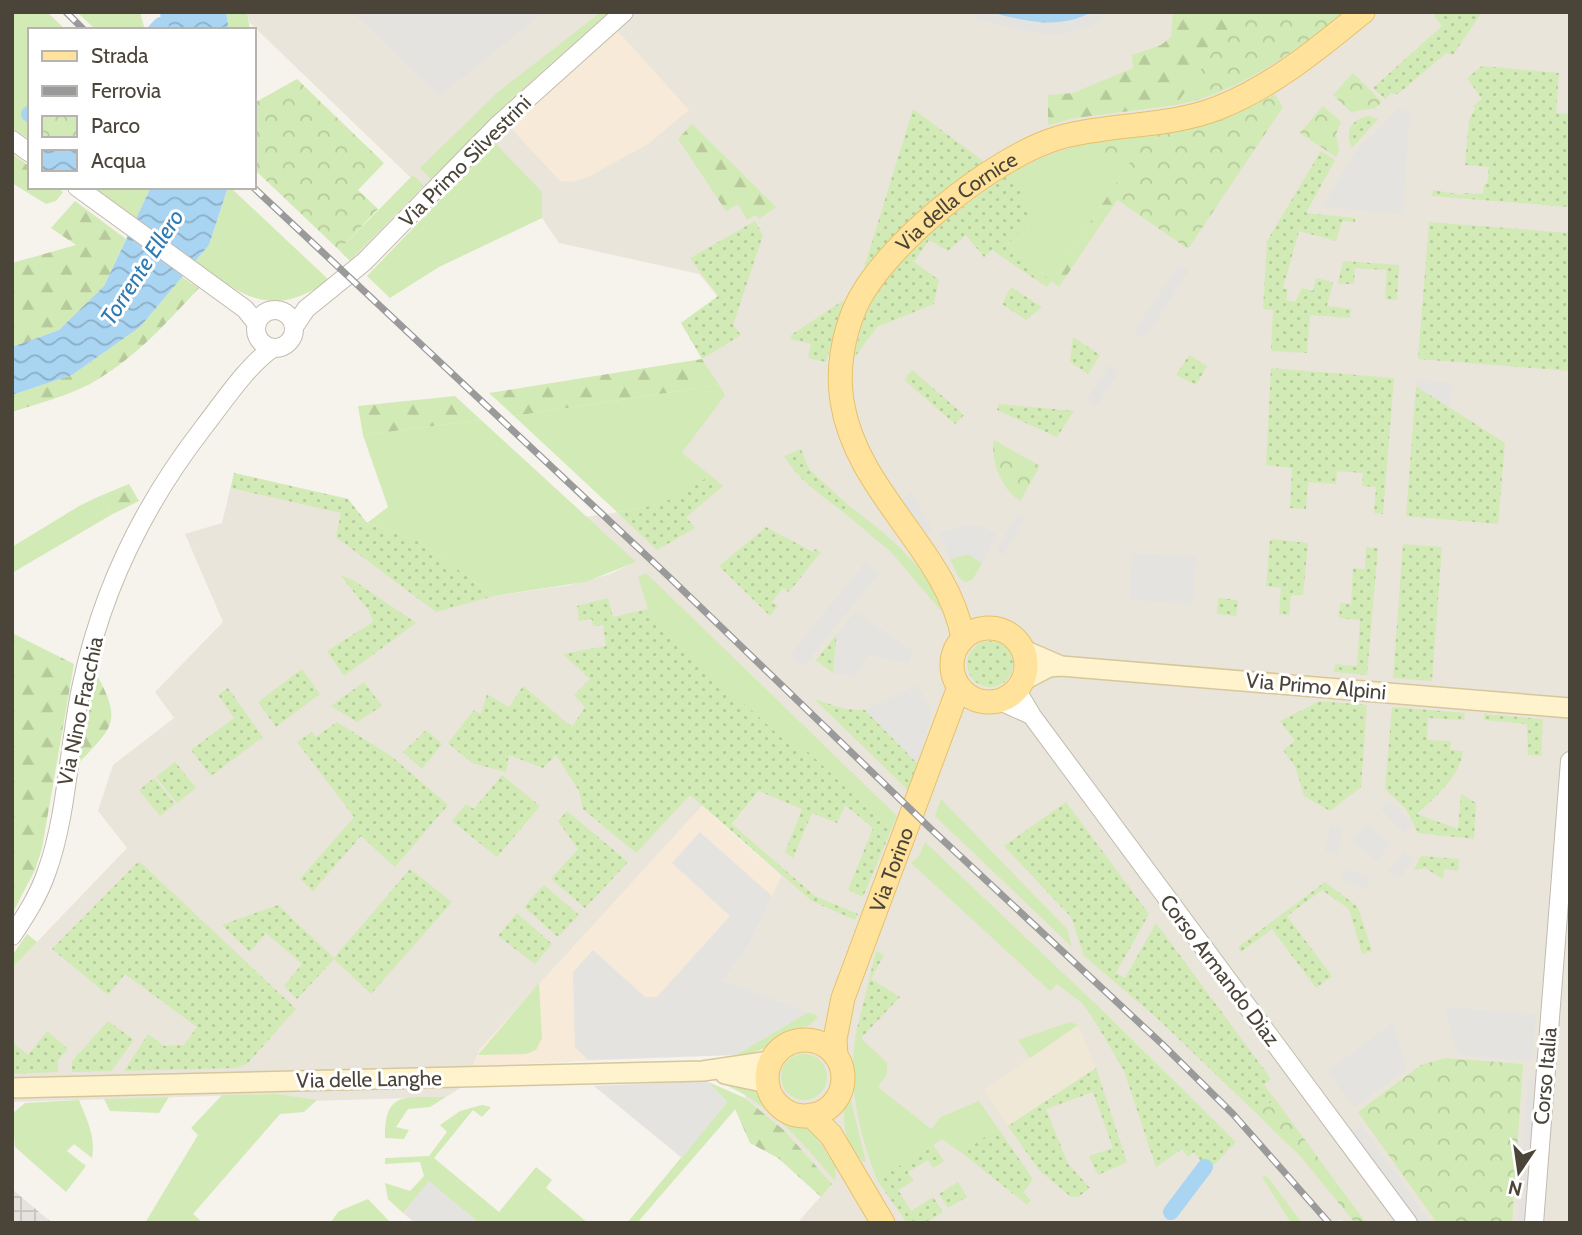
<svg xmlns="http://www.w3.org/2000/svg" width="1582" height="1235" viewBox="0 0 1582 1235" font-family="Cabin,sans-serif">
<defs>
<pattern id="industrial-grid" width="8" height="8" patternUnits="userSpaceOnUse" patternTransform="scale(1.75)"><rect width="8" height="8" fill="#e6e2dd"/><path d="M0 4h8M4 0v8" fill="none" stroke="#c7c3be"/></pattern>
<pattern id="forest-firs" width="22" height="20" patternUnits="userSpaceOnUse" patternTransform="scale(1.75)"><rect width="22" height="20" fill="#d2eab5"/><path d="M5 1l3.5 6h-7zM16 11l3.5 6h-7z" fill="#b6ca9c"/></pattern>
<pattern id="park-crowns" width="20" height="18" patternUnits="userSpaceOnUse" patternTransform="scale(1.75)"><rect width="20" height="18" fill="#d2eab5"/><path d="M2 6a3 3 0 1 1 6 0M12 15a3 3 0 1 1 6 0" fill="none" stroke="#b6ca9c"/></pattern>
<pattern id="garden-dots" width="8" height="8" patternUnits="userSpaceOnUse" patternTransform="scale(1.75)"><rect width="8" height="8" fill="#d2eab5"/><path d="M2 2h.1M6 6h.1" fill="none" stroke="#b6ca9c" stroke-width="1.8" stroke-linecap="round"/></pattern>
<pattern id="water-waves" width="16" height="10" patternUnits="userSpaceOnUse" patternTransform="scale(1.75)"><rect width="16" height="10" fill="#a9d4f2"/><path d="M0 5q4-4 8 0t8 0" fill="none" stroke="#8caec5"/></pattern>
</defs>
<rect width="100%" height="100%" fill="#f6f3ec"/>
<!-- residential -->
<path fill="#eae5da" d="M247,12H1570V1223H1344L1341,1220L1328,1223H797L832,1184L785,1131L745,1098L749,1054L764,1050L785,1036L804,1029L817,1016L722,980L748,948L781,876L729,828L794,749L702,806L480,1049L465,1085L446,1097L310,1101L277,1094L12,1102V968L127,848L98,811L113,765L174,718L155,692L223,622L185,534L222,523L234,473L348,499L367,523L420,542L494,596L570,585L610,574L635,562L584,517L642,509L724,395L681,323L718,297L699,274L559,243L542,218L541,192L495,144L437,203L249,22Z"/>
<!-- commercial -->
<path fill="#f7ead8" d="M616,29L689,110L648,144L588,177L572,182L560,181L509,126Z
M702,806L781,876L748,948L723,980L818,1016L814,1021L764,1050L749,1054L473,1066L480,1049Z"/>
<!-- industrial -->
<path fill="url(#industrial-grid)" d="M12,1189L52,1223H12Z"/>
<!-- education -->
<path fill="#efe8d6" d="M1078,1025L1096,1068L1008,1126L984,1090Z"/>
<!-- grass -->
<path fill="#d2eab5" d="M12,12H47L66,30H30V109L25,110L26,119H30V140L12,128Z
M77,12H140L145,30H96Z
M226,12H247L250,30H229Z
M601,12H609L515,96L431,179L420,168L498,92Z
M495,143L542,192V218L439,267L390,298L367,276Z
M1086,143L1088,156L1127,152L1132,159L1051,281L1006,246L1034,217L1019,198L1023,189L1011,173L1050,154Z
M413,175L424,186L350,261L339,250Z
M93,187H151L136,219Z
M228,187H230L329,280C274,319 244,298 195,262L209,245Z
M719,385L725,395L682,453L710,475C680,499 655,507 617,512L514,416Z
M481,420L636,562L585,582L494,596L420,542L367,523L388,507L363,435Z
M100,496L111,515L12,573V547L79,506Z
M848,505C881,530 932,568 941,611L891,552L842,511Z
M968,554L982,563L973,579L966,582L959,578L950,559Z
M646,573L897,816L891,830L806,750L794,749L661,628L648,609L638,577Z
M941,799L1067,929L1072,947L935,816Z
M925,842L1105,1013L1096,1023L1082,1003L1057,984L1050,991L911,863L919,856Z
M27,934L37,942L12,968V956Z
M539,983L542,1038L536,1050L526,1054L478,1055Z
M808,1012L818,1016C809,1029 797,1030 784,1036C764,1046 761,1054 736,1055Z
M1070,1022L1078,1025L1030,1058L1018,1040Z
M856,1033L887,1063V1074L878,1087L931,1129L941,1117L979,1101L998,1128L962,1153L942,1139L877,1180C859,1131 847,1086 856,1033Z
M781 1077a23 23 0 1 1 46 0a23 23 0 1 1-46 0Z
M708,1082L745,1098L637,1223H627L727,1102Z
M718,1082L753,1090L775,1116L812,1131L836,1167L835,1181C802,1142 768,1101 718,1082Z
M849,1093L866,1162C844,1155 839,1110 849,1093Z
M277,1094L317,1100L304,1112L280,1114L193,1214L203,1223H145L198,1135L191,1128L222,1095Z
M169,1097L159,1113L110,1111L104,1099Z
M446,1097L430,1107L408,1109L396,1127L409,1130L404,1139L385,1138C384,1089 407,1098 446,1097Z
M79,1100C87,1120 96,1137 92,1158L74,1144L67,1151L86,1166L66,1192L15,1147L12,1114L25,1103Z
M482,1105L491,1107L482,1117L473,1110L434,1158L499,1212L536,1167L552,1180L546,1188L588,1223H479L429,1182L403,1213L388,1199L385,1183L410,1191L424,1176L420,1162L385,1164V1158L429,1156L447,1132L440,1125L460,1111Z
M1266,1175L1302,1223H1291L1262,1177Z
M368,1199L391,1223H330L339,1211Z"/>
<!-- forest -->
<path fill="url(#forest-firs)" d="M1173,12H1241L1176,105L1075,118L1048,125V95L1073,93L1133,68L1132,55L1161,45L1171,37Z
M692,124L776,207L759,219L756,215L747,220L738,204L726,211L678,139Z
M12,153L30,167V187H57L63,192L56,201L46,204L12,183Z
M1109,194L1118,199L1059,287L1051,281Z
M75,201L126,239L104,286L59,330L12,347V263L76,245L51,228Z
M182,277L199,288C169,320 140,353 103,376C77,394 42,402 12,412V395L72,375L140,327Z
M702,359L719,385L514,416L489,393Z
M455,396L481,420L363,435L358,406Z
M129,484L139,501L111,515L100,496Z
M12,633L74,664L42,848L35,870L12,914Z
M97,675C123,723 112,727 78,764Z
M745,1098L785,1131L832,1184L821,1197L778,1158L750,1143L735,1109Z"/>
<!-- park -->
<path fill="url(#park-crowns)" d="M1241,12H1345C1293,52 1241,92 1176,105Z
M1353,73L1382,102L1375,108L1351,112L1333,95Z
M297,79L384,163L358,190L378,209L339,250L254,169V103Z
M1275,94L1283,107L1188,249L1109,194L1132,159L1127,153L1088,156L1086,143C1159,134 1209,132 1275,94Z
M1323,106L1341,122L1336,134L1339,151L1336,157L1300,133Z
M994,440L1040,466L1020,501C1002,489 990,462 994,440Z
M1445,1058L1523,1064L1512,1223H1437L1358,1112L1421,1065Z
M1275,1099L1366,1223H1355L1301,1157L1256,1113Z"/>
<!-- garden -->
<path fill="url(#garden-dots)" d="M1438,12H1482L1453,55L1446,53L1398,94L1391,93L1385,99L1373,88L1442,26L1434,16Z
M1482,66L1559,73L1556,113L1570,114V207L1432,196L1433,190L1463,195L1464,193L1483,194L1484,184H1487L1489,167L1465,165L1469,120L1475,109L1473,106L1482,99L1467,78Z
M913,109L983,161L897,234L864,268Z
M1369,116L1378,119L1352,148C1344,132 1351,119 1369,116Z
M1321,151L1335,160L1306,213L1355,218V222L1342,221L1336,241L1299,231L1283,288L1288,289L1286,300L1295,302L1302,288L1313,291L1316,278L1333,282L1327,306L1351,309L1350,318L1310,315L1307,353L1271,351L1273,310L1263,309L1267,241Z
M1011,173L1023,189L1019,198L1034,217L1006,246L1051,281L1047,287L992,250L984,257L966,235L948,251L929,240L914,262L939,280L934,304L877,327L854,358C858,341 861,322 870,306C900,251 960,207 1011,173Z
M755,221L763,235L733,325L741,335L702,359L681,323L718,296L690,258Z
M1429,222L1570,233V371L1418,359Z
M1343,261L1399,265L1397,300L1385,299L1387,270L1355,268L1354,284H1338Z
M1011,287L1042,307L1026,320L1002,304Z
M844,300L826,362L808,358L811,344L790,339L791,335Z
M1073,337L1100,355L1088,374L1070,362Z
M1189,355L1207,366L1196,385L1176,375Z
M1271,368L1394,378L1383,514L1374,513L1376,487L1362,486L1363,473L1337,471L1336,484L1308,482L1306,509L1290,508L1292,468L1266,465Z
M912,370L964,415L955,424L904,380Z
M1416,386L1505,443L1498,524L1406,516Z
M999,404L1074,411L1057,437L997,410Z
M801,449L809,469L848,505L842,511C820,494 798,480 784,456Z
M234,473L348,499L367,523L420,542L494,596L436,612L336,537L341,513L231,488Z
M710,475L723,486L686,517L695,528L657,550L617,512C655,507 680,499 710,475Z
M766,527L813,552L815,549L821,552L789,592L783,588L772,602L778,606L770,616L719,566Z
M1270,539L1308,543L1303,595H1291L1289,615L1279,614L1281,588L1266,586Z
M1403,544L1442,547L1432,681L1393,678Z
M1366,547L1378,548L1367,675L1334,672L1335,664L1357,666L1360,620L1339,618L1340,603L1351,604L1353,568L1365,569Z
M340,575L353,580L416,623L344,676L327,651L373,622L369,611Z
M608,598L613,617L648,609L661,628L794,749L806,750L891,830L863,897L848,890L873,828L845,805L837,823L812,813L793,858L785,852L802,809L759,791L732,824L815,896L858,914L855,920L812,901L690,795L636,853L583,809L579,791L556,755L543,768L509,755L506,772L472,763L448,743L474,710L481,714L487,694L509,707L523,686L572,727L585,707L574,695L590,679L563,654L606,646L603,625L593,626L592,619L579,621L577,606Z
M1218,598L1238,600L1236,616L1217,614Z
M837,634L833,673L816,660Z
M967 664a23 23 0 1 1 46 0a23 23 0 1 1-46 0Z
M302,669L320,694L276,727L258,702Z
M364,682L382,706L357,722L331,706Z
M228,688L263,737L211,776L191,750L234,718L218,695Z
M814,699L845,709L865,710L918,764L908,790Z
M1320,701L1367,705L1361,787L1330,811L1304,796L1295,766L1283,750L1295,741L1280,721Z
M1392,707L1465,713L1464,720L1428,718L1427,740L1451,741L1450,750L1463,751C1460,777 1435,797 1417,814L1458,829L1461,794L1476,803L1474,839L1418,833L1406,809L1385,789Z
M1484,714L1543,719L1541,756L1528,755L1527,724L1484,720Z
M337,722L391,756L448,805L395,867L361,836L313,891L300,879L354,817L297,742L312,732L316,737Z
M426,730L442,744L422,769L403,752Z
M175,762L196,788L177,803L156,777Z
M502,775L540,806L497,857L452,821L466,804L474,809Z
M154,778L175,804L160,816L139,790Z
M1066,802L1149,914L1116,973L1125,978L1156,923L1271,1079L1264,1085L1275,1099L1256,1113L1156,1017L1084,956L1071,917L1004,846Z
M567,811L628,862L585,908L551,879L578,849L558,821Z
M1421,856L1459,859L1458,871L1444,869L1443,879L1425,868L1414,870Z
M139,861L296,1009L247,1064L236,1068L124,1071L148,1034L164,1046L184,1045L197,1027L125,974L108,995L52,949Z
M410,869L452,902L371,994L334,959L297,999L284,986L302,964L266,933L250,952L222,925L278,905L334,958Z
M1325,882L1358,907L1372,951L1362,954L1349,909L1322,890L1287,916L1332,976L1316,988L1272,929L1241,952L1238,947Z
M544,885L579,915L558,937L524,907Z
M517,913L552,944L535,964L498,936Z
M876,951L884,955L871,979L900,997L861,1038L856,1033Z
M1105,1013L1236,1142L1208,1171L1194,1152L1188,1157L1182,1149L1156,1167L1124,1071L1096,1023Z
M108,1021L134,1040L111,1071L72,1072V1061Z
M47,1031L68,1049L58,1060V1072L12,1074V1042L28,1055Z
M1096,1068L1127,1162L1098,1175L1089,1156L1113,1148L1093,1092L1046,1109L1068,1164L1090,1188L1078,1197H1071L1039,1170L1008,1126Z
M998,1128L1033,1179L1023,1193L1031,1200L1027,1205L962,1153Z
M933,1145L944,1161L933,1168L928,1160L908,1172L913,1181L898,1190L911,1211L933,1197L943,1212L925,1223H907L877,1180Z
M958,1182L967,1197L948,1208L939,1194Z"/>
<!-- parking -->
<path fill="#e5e3e0" d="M352,12H544L439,96Z
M978,12L1035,22H1065L1091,12H1111L1089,27L1068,33L1042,34L976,20Z
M1398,109H1410L1403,214L1322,207L1356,151Z
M1178,264L1189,271L1145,339L1134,332Z
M1109,365L1119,371L1096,407L1086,400Z
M1416,380L1452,383L1450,408L1416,386Z
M912,492L932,530L922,536L902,498Z
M1018,513L1025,518L1003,555L996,551Z
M967,525L983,527L998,534L982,563L968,554L950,559L938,533Z
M1132,553L1196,557L1193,604L1129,600Z
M865,562L879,573L804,666L790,655Z
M855,612L913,651L908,664L868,655L855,676L833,673L837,634Z
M917,685L932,712L918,764L865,710Z
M1389,800L1413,824L1404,833L1380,808Z
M1366,824L1391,843L1377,861L1352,842Z
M1330,825L1343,828L1337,854L1325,851Z
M700,832L772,896L748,948L723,980L808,1012L736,1055L588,1060L575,1047L573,972L593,950L645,997H657L730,916L672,863Z
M1404,851L1414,859L1398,880L1388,872Z
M1346,868L1370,879L1365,890L1341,879Z
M1444,1007L1536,1014L1532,1061L1458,1055Z
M1392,1023L1407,1069L1354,1108L1327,1071Z
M1528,1079L1540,1080L1529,1223H1517Z
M702,1081L708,1082L727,1102L682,1158L594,1086Z
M1361,1125L1431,1223H1416L1351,1133Z
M429,1181L479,1223H415L403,1213Z"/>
<!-- water -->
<path fill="url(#water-waves)" d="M160,12H226L229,30H162Z
M990,12H1091C1061,30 1023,21 990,12Z
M151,187H228L209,245L140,327L72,375L12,395V347L59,330L104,286Z"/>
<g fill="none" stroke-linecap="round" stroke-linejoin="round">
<!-- canal -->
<path stroke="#a9d4f2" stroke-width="16" d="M156,30L161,25
M29,114H30
M1171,1212L1205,1167"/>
<defs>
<path id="tertiary" d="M12,140L30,153
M77,187L245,309L257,324
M256 329a19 19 0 1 1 38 0a19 19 0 1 1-38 0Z
M294,327L306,309L364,262L497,126L624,12
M1017,691L1032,716L1408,1223
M1000,701L1029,714
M12,936C26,915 39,895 47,871C67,817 69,742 82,684C102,590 145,503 203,428C221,405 249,363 273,348
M1534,1223L1570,761"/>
<path id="secondary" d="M1024,650L1061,666L1570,708
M1024,680L1049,667L1061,666
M725,1074L767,1083
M12,1088L703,1071L770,1061"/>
<g id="primary">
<circle cx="989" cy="665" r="37"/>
<path id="s1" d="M963,638C947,550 856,493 842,401C837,370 843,336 855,308C882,246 994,157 1058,138C1110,123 1167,128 1218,108C1272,87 1319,48 1363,12"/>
<circle cx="805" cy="1078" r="38"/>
<path id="s2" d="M836,1056L835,1039L843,998L959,687"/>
<path d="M811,1115L831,1135L883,1223"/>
</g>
</defs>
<!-- tertiary casing -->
<use href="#tertiary" stroke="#c2bbae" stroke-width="20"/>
<!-- secondary casing -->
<use href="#secondary" stroke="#d6c79b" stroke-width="22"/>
<!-- primary casing -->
<use href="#primary" stroke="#e6c16a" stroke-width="25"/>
<!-- tertiary -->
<use href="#tertiary" stroke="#fff" stroke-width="18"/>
<!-- secondary -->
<use href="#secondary" stroke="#fff3cd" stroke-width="19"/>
<!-- primary -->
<use href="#primary" stroke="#ffe39c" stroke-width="23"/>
<defs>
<path id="rail" d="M66,12L84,30
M253,187L666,574L931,829L1162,1044L1233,1114L1329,1223"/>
</defs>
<!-- rail casing -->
<use href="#rail" stroke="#9a9a9a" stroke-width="7"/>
<!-- rail -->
<use href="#rail" stroke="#fff" stroke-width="4.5" stroke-dasharray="13" stroke-linecap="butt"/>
</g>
<g text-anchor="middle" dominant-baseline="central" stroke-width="6" stroke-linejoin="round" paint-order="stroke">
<!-- street labels -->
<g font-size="21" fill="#4b4439" stroke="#fff">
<text transform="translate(465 161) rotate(-45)">Via Primo Silvestrini</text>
<text stroke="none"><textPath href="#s1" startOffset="513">Via della Cornice</textPath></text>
<text transform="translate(1316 686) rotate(5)">Via Primo Alpini</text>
<text transform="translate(80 711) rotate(-78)">Via Nino Fracchia</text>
<text stroke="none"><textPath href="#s2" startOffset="196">Via Torino</textPath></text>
<text transform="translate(1220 970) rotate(53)">Corso Armando Diaz</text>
<text transform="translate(1545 1076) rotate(-85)">Corso Italia</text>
<text transform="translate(369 1079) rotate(-1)">Via delle Langhe</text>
</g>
<!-- water labels -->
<g font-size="23" font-style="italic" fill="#2e7ab2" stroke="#fff">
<text transform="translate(142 267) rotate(-57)">Torrente Ellero</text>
</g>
</g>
<!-- border -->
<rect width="1582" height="1235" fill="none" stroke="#4b4439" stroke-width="28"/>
<!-- legend -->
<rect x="28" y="28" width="228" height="161" fill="#ffffff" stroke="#b7b4b0" stroke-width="2"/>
<rect x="42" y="51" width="35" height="10" fill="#ffe39c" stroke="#b7b4b0" stroke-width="2"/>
<text x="91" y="63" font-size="21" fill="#4b4439">Strada</text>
<rect x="42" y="86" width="35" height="10" fill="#9a9a9a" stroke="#b7b4b0" stroke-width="2"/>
<text x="91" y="98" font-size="21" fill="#4b4439">Ferrovia</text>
<rect x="42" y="116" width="35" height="21" fill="url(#park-crowns)" stroke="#b7b4b0" stroke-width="2"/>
<text x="91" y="133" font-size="21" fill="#4b4439">Parco</text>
<rect x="42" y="150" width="35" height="21" fill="url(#water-waves)" stroke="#b7b4b0" stroke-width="2"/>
<text x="91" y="168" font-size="21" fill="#4b4439">Acqua</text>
<!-- north arrow -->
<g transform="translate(1519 1172) rotate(193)" stroke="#ffffff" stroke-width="5" paint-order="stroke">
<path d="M0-5L12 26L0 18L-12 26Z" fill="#4b4439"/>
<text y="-10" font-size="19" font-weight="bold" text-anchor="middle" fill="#4b4439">N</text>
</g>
</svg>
